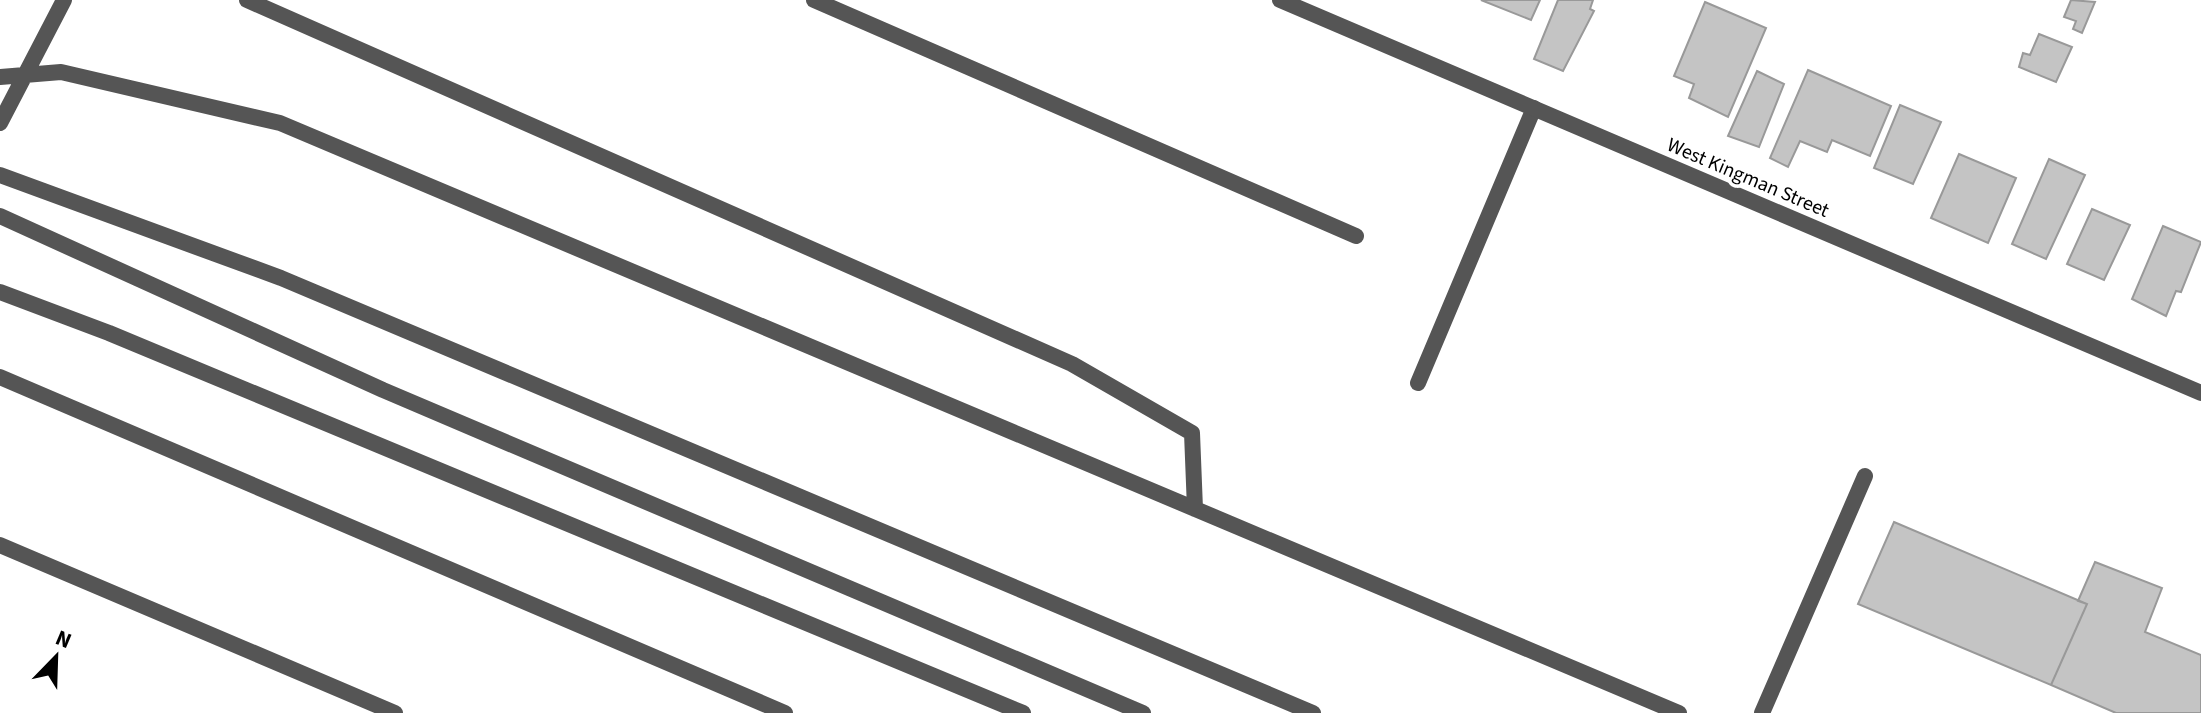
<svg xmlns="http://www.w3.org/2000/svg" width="2201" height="713" viewBox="0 0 2201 713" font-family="'Source Sans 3',sans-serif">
<rect width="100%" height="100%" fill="#fff"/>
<!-- building -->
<path fill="#c4c4c4" stroke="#999" stroke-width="2" d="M1481,0H1540L1531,20Z
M1558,0H1593L1590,9L1594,11L1563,71L1534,59Z
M2071,0L2095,2L2082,33L2073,29L2076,21L2064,17Z
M1705,2L1766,28L1728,117L1689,98L1694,84L1674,76Z
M2039,34L2072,47L2056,82L2019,67L2023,53L2030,55Z
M1808,70L1891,106L1870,156L1832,140L1827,152L1800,141L1788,167L1770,158Z
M1757,71L1784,84L1759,147L1728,136Z
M1900,105L1941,122L1913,184L1874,168Z
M1959,154L2016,178L1988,243L1931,218Z
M2049,159L2085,175L2046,259L2012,244Z
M2092,209L2130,225L2104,280L2067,264Z
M2163,226L2201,242L2181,292L2176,291L2166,316L2132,299Z
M1894,522L2087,604L2051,685L1858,604Z
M2095,562L2162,588L2145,632L2201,655V713H2116L2051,685L2087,604L2078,601Z"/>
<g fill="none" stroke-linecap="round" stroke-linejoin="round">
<!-- lane -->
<path stroke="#555" stroke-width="16" d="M247,0L1072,364L1192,433L1195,509
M814,0L1356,236
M0,77L61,72L280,123L1679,713
M0,123L64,0
M0,175L281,278L1313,713
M0,216L383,390L1143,713
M0,292L109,333L1023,713
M0,377L785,713
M1418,383L1534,108
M0,545L395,713
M1762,713L1865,476"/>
<!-- street -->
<path stroke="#555" stroke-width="16" d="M1280,0L2201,393"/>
</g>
<g text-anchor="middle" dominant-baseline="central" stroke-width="7" stroke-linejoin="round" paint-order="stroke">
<!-- street labels -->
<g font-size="20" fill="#000" stroke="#fff">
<text transform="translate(1748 178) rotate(23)">West Kingman Street</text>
</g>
</g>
<!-- north arrow -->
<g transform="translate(56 657) rotate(23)" stroke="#ffffff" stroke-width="6" paint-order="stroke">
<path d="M0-6L14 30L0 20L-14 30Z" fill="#000000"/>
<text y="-12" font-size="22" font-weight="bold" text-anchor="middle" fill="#000000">N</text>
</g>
</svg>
